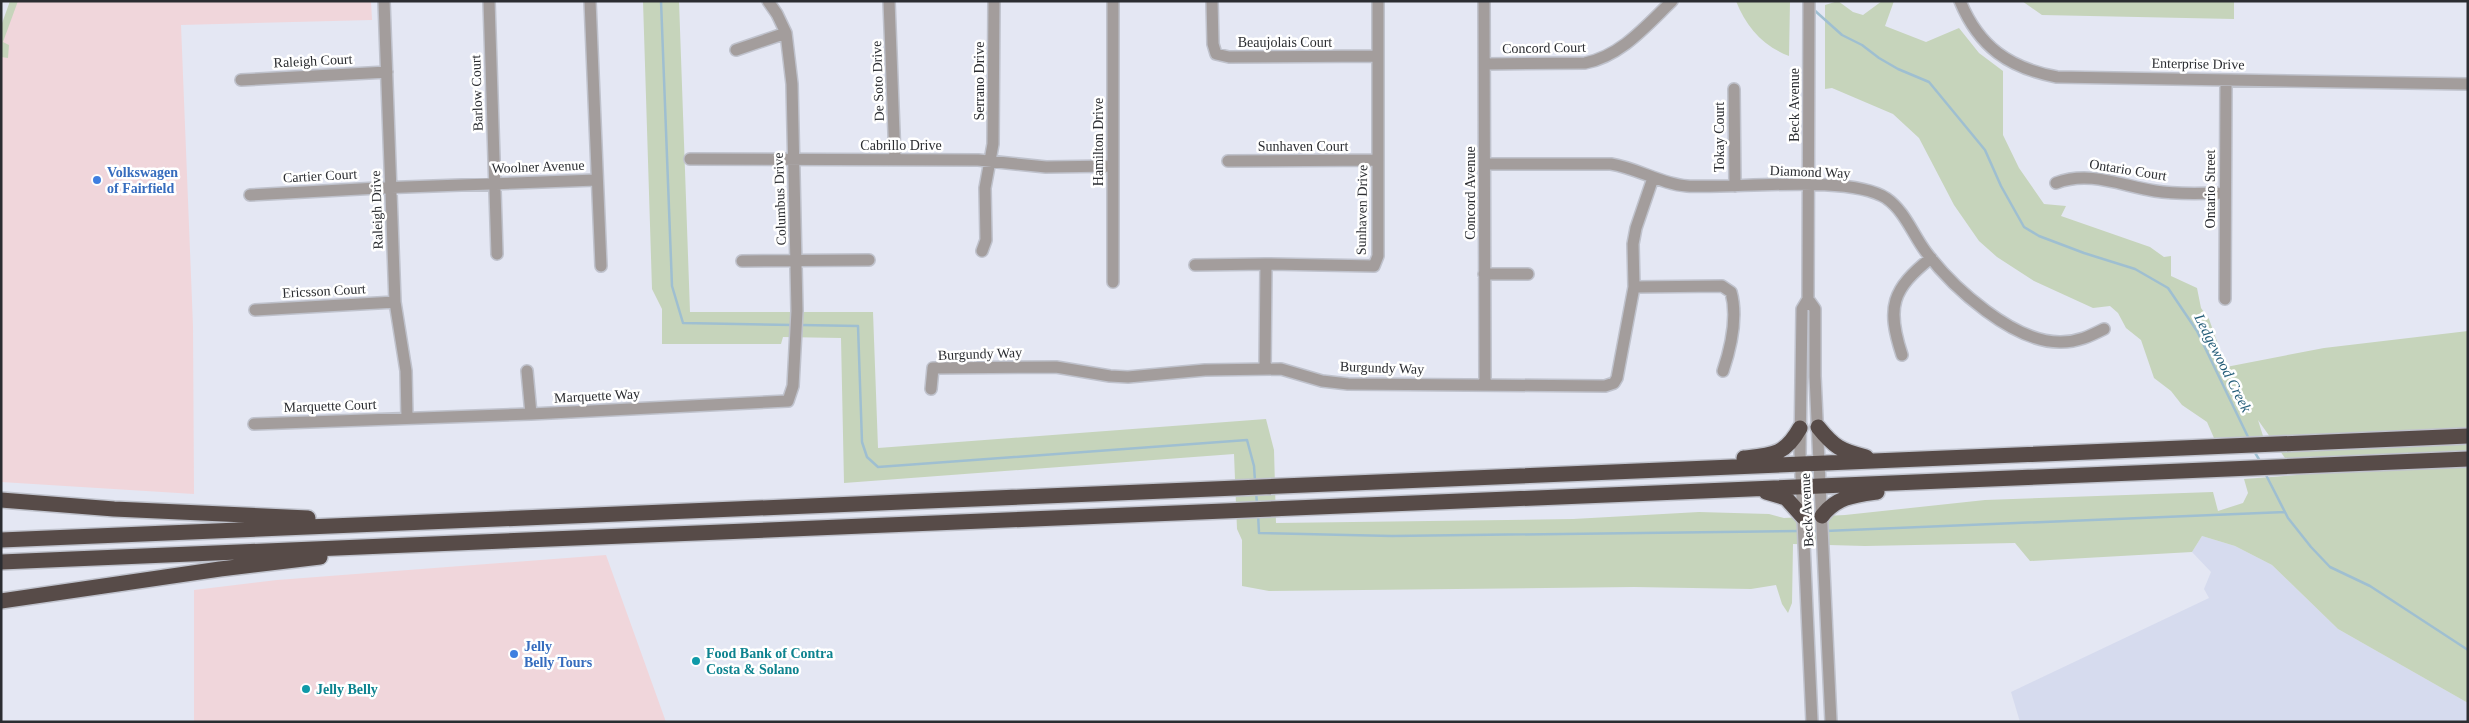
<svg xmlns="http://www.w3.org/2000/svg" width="2469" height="723" viewBox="0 0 2469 723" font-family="'Times New Roman',serif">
<rect width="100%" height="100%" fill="#e4e7f3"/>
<!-- commercial -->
<path fill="#f0d6db" d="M14,1H371L372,20L181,25L193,326L194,494L1,482V41Z
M606,555L666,722H194V590L277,580Z"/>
<!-- built -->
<path fill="#d6dbee" d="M2202,536L2235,546L2272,565L2338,629L2468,703V722H2020L2011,692L2209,598L2204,589L2211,572L2192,552Z"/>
<!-- green -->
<path fill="#c6d4bb" d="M10,1H18L3,42L9,45L8,58L1,57V26Z
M643,1H679L690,312H873L878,448L1266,419L1274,450L1276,523L1573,519L1699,512L1769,514L1784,518L1845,515L1985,500L2213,492L2218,511L2243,503L2248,493L2244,479L2297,475L2258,420L2263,436L2214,438L2207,422L2182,405L2171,391L2154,378L2141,340L2126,328L2118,313L2110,306L2093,308L2034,281L1997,257L1979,241L1954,205L1919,138L1893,114L1832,88L1825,89V5L1838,1L1853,12L1863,15L1882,1H1894L1885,26L1926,42L1959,28L1979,53L2003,71V135L2019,168L2044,204L2066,206L2061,216L2150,247L2164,257L2171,256V276L2197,288L2201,308L2209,319L2226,367L2324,348L2468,331V703L2338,629L2272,565L2235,546L2202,536L2192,552L2030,561L2015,543L1865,546L1793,544L1792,603L1788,613L1782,604L1776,585L1751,589L1634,587L1269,591L1242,586V540L1237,529L1234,454L844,483L841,338L783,337L781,344H662V309L652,289Z
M1736,1H1790L1789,56C1763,46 1746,27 1736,1Z
M2022,1H2234V19L2042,15Z"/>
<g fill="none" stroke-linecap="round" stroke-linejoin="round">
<!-- stream -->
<path stroke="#9fbfd1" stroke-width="2.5" d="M661,1L672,286L683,323L793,325
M1813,9L1842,35L1862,45L1879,58L1898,69L1929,82L1985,150L2001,186L2024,227L2039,236L2084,253L2135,269L2168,288L2197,331L2249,439
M801,325L858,326L862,442L867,457L878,467L1247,440L1254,466L1255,481
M2254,451L2260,461
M2265,473L2288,518L2311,547L2330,567L2370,586L2468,650
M1256,492L1257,504
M1258,514L1259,533L1392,536L1800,531
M1808,531H1820
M1825,531L2285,512"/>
<defs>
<path id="minor" d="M384,1L395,302L406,371L407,418
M489,1L497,254
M590,1L601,266
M889,1L895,159
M1212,1L1213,44L1216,54L1229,57L1377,56
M1484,1L1485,385
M1809,1L1808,299L1802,309L1800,453L1812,722
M1960,1C1979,47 2009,68 2057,77L2468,84
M736,50L786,33
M1485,64L1585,63C1621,56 1646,26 1672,1
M241,80L387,72
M1734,89L1735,186
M690,159L978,160L1046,167L1113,166
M1228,161L1378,160
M1485,164H1611C1637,168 1661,184 1687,186C1734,189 1849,174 1886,198C1905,211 1913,235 1926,252C1953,288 2014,343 2061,342C2078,342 2090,336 2104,329
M2056,183C2090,170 2122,186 2155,191C2178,195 2202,193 2225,193
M250,195L378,188L596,180
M982,251L986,240L985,188L993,144L994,1
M742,261L869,260
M1195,265L1266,264
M1484,274H1528
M1113,282V1
M1634,287L1722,286L1731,292C1738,317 1731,347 1723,371
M1808,299L1815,309V376L1831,722
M2225,299L2226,80
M255,310L395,302
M1902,355C1886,307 1892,289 1931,258
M1265,369L1266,264L1374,266L1378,256V1
M527,371L531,414
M931,389L933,368L1056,367L1110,376L1128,377L1205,370L1281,369L1322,381L1348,384L1605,386L1614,383L1617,378L1634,287L1633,244L1636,228L1653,178
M254,424L531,414L788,401L793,386L797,311L792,84L786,33L777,14L768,1"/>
<path id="highway" d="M1818,427C1834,447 1841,451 1866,457
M1744,458C1773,455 1785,455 1800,428
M1766,492L1786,498L1803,517
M1,500L114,509L308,518
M1822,516C1836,497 1855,495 1877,492
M1,540L2468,436
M1,562L2468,459
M1,601L220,569L320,557"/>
</defs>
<!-- minor casing -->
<use href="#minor" stroke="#bfc2cc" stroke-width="14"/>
<!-- highway casing -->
<use href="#highway" stroke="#bfc2cc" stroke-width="18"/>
<!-- minor -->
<use href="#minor" stroke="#a39d9c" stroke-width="11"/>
<!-- highway -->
<use href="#highway" stroke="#574b48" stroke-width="15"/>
</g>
<!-- markers -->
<g fill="#3f7fe0" stroke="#fff" stroke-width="2">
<circle cx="97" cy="180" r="5"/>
<circle cx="514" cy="654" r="5"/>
</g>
<g fill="#0f9aa8" stroke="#fff" stroke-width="2">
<circle cx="696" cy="661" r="5"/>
<circle cx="306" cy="689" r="5"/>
</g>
<g text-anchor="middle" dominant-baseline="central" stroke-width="5" stroke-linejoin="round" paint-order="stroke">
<!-- street labels -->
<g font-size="14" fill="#2b2d31" stroke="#fff">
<text x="1285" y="42">Beaujolais Court</text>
<text transform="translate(1544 48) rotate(-1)">Concord Court</text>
<text transform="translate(313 61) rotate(-3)">Raleigh Court</text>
<text transform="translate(2198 64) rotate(1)">Enterprise Drive</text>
<text transform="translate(878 81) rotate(-92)">De Soto Drive</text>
<text transform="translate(979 81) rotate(-90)">Serrano Drive</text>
<text transform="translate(477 93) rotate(-92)">Barlow Court</text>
<text transform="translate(1794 105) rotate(-90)">Beck Avenue</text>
<text transform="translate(1719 137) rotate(-90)">Tokay Court</text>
<text transform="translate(1098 142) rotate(-90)">Hamilton Drive</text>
<text x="901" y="145">Cabrillo Drive</text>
<text x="1303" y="146">Sunhaven Court</text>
<text transform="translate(538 167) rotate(-2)">Woolner Avenue</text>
<text transform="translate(2128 170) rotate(9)">Ontario Court</text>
<text transform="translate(1810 172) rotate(2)">Diamond Way</text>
<text transform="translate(320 176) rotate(-3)">Cartier Court</text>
<text transform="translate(2210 189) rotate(-90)">Ontario Street</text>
<text transform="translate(1470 193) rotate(-90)">Concord Avenue</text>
<text transform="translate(780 199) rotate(-92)">Columbus Drive</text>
<text transform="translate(377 210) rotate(-92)">Raleigh Drive</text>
<text transform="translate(1362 210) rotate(-89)">Sunhaven Drive</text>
<text transform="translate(324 291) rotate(-3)">Ericsson Court</text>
<text transform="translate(980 354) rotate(-2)">Burgundy Way</text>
<text transform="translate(1382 368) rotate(2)">Burgundy Way</text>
<text transform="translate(597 396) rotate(-3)">Marquette Way</text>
<text transform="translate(330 406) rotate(-2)">Marquette Court</text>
<text transform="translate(1807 510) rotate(-93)">Beck Avenue</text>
</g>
<!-- shop labels -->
<g font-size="14" font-weight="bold" fill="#366cbe" stroke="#fff" text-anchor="start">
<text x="107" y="172">Volkswagen<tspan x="107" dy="16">of Fairfield</tspan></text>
<text x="524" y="646">Jelly<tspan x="524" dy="16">Belly Tours</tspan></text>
</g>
<!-- culture labels -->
<g font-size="14" font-weight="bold" fill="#0d838f" stroke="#fff" text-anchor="start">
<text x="706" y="653">Food Bank of Contra<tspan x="706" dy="16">Costa &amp; Solano</tspan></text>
<text x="316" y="689">Jelly Belly</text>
</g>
<!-- water labels -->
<g font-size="15" font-style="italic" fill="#245d78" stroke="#fff">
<text transform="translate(2223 363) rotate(63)">Ledgewood Creek</text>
</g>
</g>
<!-- border -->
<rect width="2469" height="723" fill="none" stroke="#2b2d31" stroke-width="5"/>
</svg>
